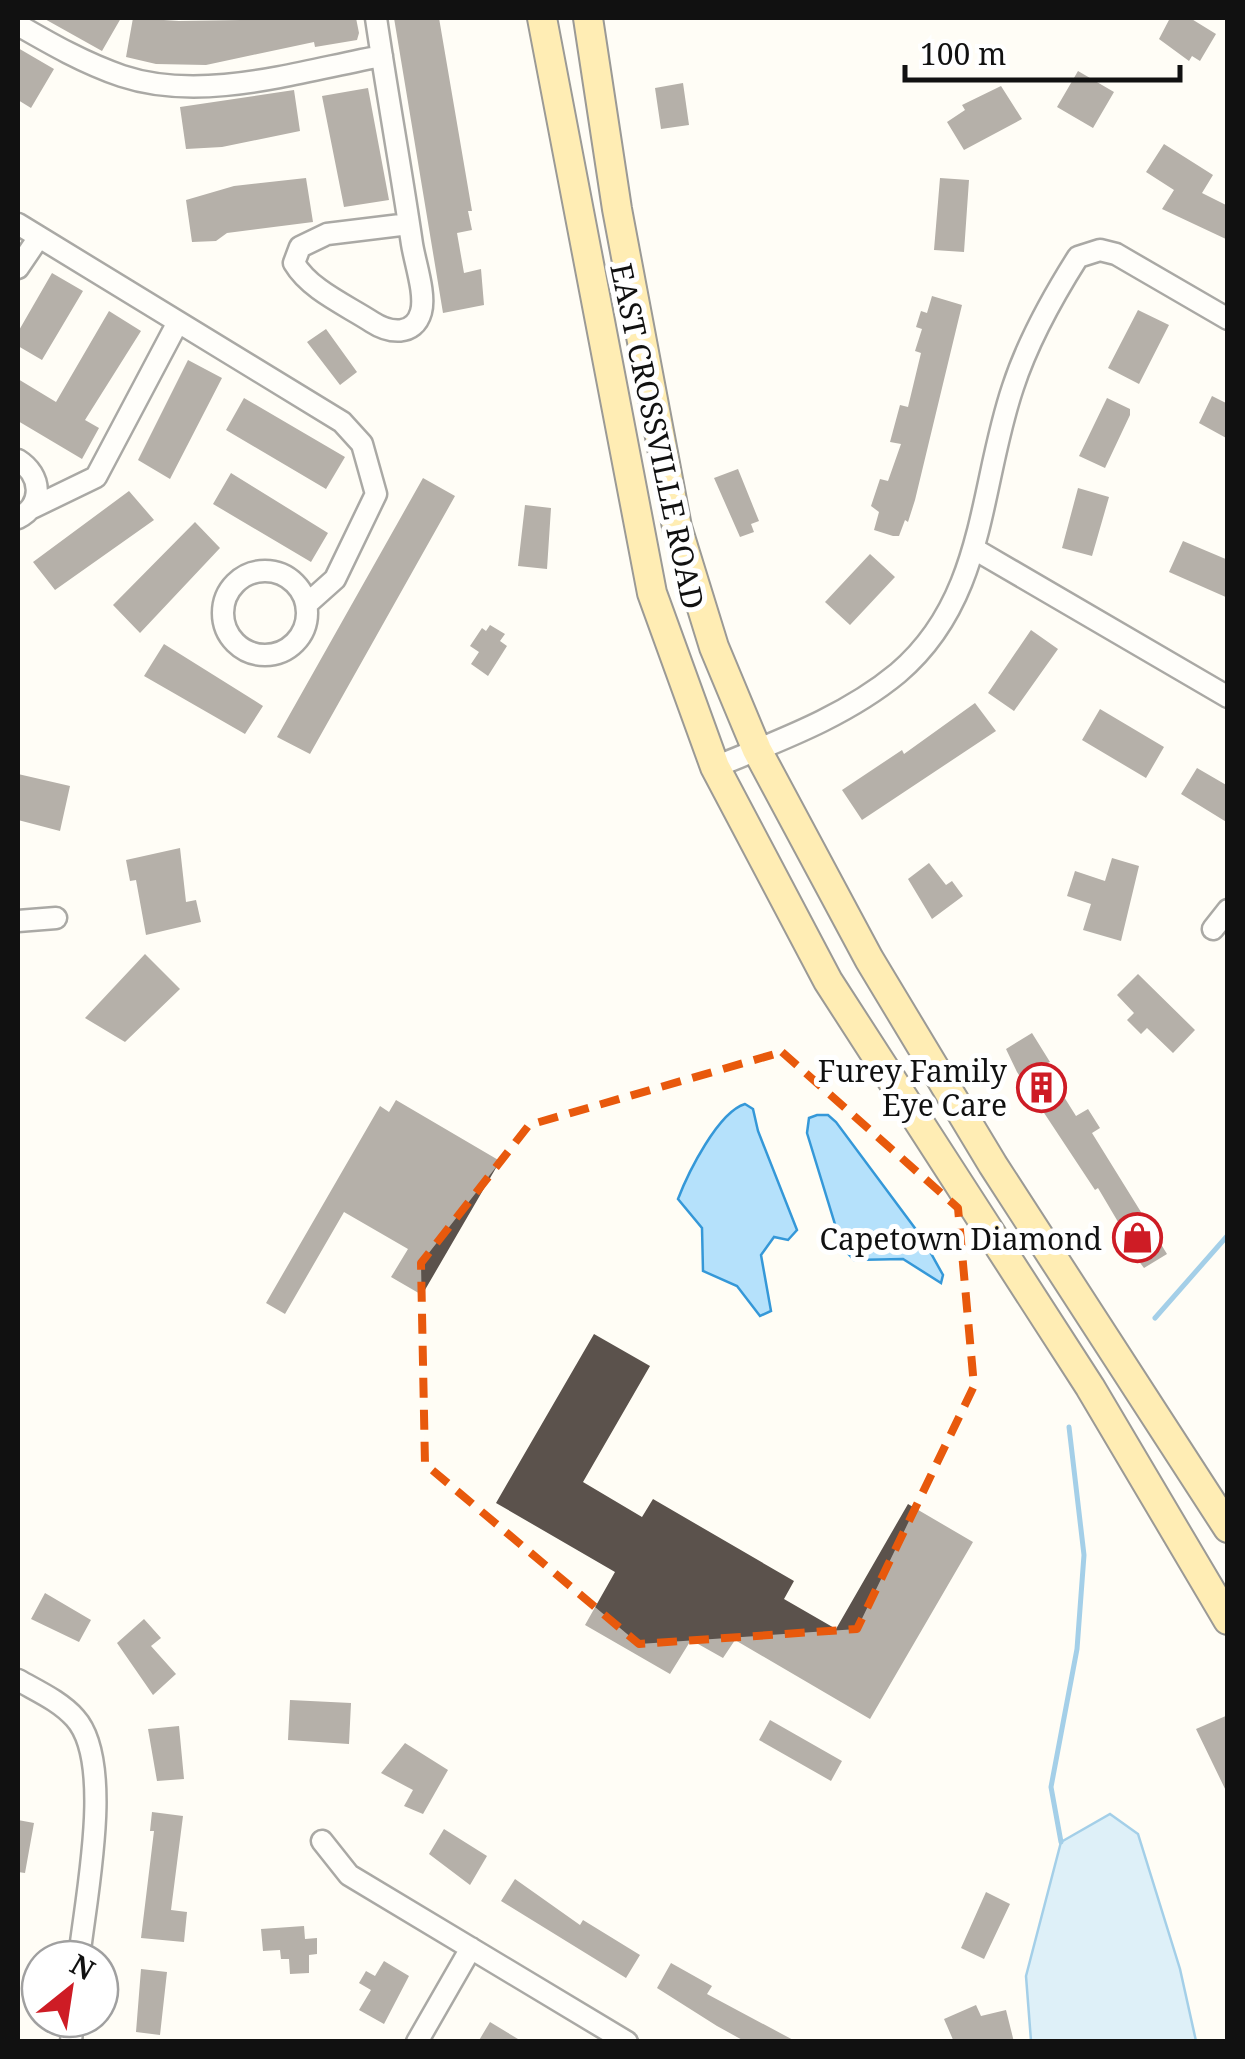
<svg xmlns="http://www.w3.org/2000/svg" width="1245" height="2059" viewBox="0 0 1245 2059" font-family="'Noto Serif',serif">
<rect width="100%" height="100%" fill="#fffdf5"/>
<!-- water -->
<path fill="#b5e1fb" stroke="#3598d8" stroke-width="2.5" d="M745,1104L753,1109L758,1131L797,1230L788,1240L774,1237L761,1255L771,1311L760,1316L737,1286L703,1271L702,1228L678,1199C688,1173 718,1112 745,1104Z
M817,1115H828L836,1122L923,1239L943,1275L941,1283L903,1259L854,1260L842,1247L807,1133L809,1118Z
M1110,1814L1138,1834L1180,1969L1196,2041H1031L1026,1976L1061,1842Z"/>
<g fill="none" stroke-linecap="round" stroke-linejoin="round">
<!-- stream -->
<path stroke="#3598d8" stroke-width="5" d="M1155,1318L1228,1235
M1061,1842L1051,1787L1077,1649L1084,1555L1069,1427"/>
</g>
<!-- building -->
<path fill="#5b524c" d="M43,18H121L102,51Z
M133,18L179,21L356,18L359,33L357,40L315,47L314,42L206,65L156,64L126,57Z
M394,18H439L472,211H468L472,230L457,233L464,273L481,269L484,305L443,313Z
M1170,18H1190L1216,34L1200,61L1192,56L1189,61L1159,39Z
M18,48L54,69L31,108L18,100Z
M1078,71L1114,92L1093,128L1057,107Z
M683,83L689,125L661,129L655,88Z
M1001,86L1022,119L964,150L947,122L965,110L962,105Z
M368,88L389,200L344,207L322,96Z
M294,90L300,131L222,147L186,149L180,107Z
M1164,144L1213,175L1202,193L1228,206V240L1162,209L1174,190L1146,172Z
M306,178L313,222L227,233L216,241L192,242L186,200L234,186Z
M940,178L969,180L964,252L934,250Z
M52,273L83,291L42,360L18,346V332Z
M932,296L962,305L915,500L908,522L905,520L899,536H893L874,530L879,512L871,506L880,479L888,481L901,444L890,442L900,405L908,407L921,353L915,351L922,329L916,327L921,311L927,313Z
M1138,310L1169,325L1139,384L1108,368Z
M109,311L141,331L85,420L99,428L82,459L18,421V379L56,402Z
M326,329L357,372L340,385L307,342Z
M188,360L222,378L170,479L138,460Z
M1212,396L1228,404V439L1199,423Z
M244,398L345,457L326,489L226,430Z
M1107,398L1130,409V415L1105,468L1079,456Z
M738,469L759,521L751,524L754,532L740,537L714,478Z
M231,473L328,533L311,562L213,504Z
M423,478L455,496L310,754L277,737Z
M1078,488L1109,497L1092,556L1062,548Z
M129,491L154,520L55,590L33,562Z
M525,505L551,508L547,569L518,566Z
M195,522L220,548L140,633L113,605Z
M1183,541L1228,560V598L1169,572Z
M870,554L895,577L850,625L825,602Z
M490,625L505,634L500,641L507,646L488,676L471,664L479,652L470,646L482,628L486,631Z
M1031,630L1058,649L1014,711L988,693Z
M164,644L263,706L245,734L144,676Z
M975,703L996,731L862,820L842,790L902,750L904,754Z
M1100,709L1164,747L1146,778L1082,740Z
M1197,768L1228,786V823L1181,794Z
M18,774L70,786L60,831L18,820Z
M180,848L186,902L196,900L201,922L146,935L136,880L130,881L126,860Z
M1112,858L1139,866L1121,941L1083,930L1091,904L1067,896L1075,871L1105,881Z
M929,863L946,885L952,881L963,896L932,919L908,879Z
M145,954L180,989L125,1042L85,1018Z
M1138,974L1195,1030L1173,1053L1147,1028L1141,1034L1127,1020L1134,1013L1117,995Z
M1032,1033L1050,1062L1044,1065L1076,1116L1088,1109L1100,1128L1092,1133L1167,1254L1144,1268L1119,1235L1124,1232L1098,1188L1095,1190L1017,1072L1006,1049Z
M396,1100L500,1161L422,1295L391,1277L408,1249L344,1212L285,1314L266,1303L380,1106L389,1112Z
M594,1334L650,1366L583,1482L642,1517L653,1499L794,1581L784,1599L836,1629L908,1504L973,1542L870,1719L735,1640L723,1658L691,1640L670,1674L585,1625L615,1572L496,1503Z
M45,1593L91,1620L79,1642L31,1619Z
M144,1619L161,1638L151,1646L176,1674L153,1695L117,1643Z
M290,1700L351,1703L349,1744L288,1740Z
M1228,1715V1795L1196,1729Z
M770,1720L842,1761L831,1781L759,1740Z
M179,1726L184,1779L157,1781L148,1729Z
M405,1743L448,1770L423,1814L404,1806L413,1790L381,1773Z
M152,1812L183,1816L171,1910L187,1912L184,1942L141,1938L154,1831H150Z
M18,1820L34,1823L25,1873L18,1872Z
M444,1829L487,1856L470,1885L429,1854Z
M515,1879L580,1925L583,1920L640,1955L626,1978L501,1901Z
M986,1892L1010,1904L984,1959L961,1948Z
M304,1926L305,1939L317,1938V1954L309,1955V1973L290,1974L289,1959H281L280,1950L263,1951L261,1929Z
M384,1961L409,1976L384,2024L359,2010L371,1990L359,1983L366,1971L375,1976Z
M671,1963L712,1986L707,1994L797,2042H746L717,2026L657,1988Z
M141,1969L167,1972L160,2035L136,2032Z
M976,2005L981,2016L1006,2010L1014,2042H954L944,2019Z
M490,2022L523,2042H478Z"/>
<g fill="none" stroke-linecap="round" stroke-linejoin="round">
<defs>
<path id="minor" d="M376,18C387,93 401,169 412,244C415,263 426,294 421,312C414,337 389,333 372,322C346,305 310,290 294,263L300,247L327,234L409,224
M18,25C51,44 84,63 122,76C203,103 300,71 382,56
M18,224L342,422L362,444L376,494L335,579L307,604
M18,268L39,237
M18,460C42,475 44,505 18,518
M32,508L96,477L178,322
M976,550L1228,697
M223 613a42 42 0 1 1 84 0a42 42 0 1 1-84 0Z
M715,767C778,741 845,717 898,673C986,598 979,487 1013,387C1028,341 1052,298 1078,257L1100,250L1116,254L1228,319
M18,921L56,918
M1213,929L1228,910
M18,1680C37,1691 60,1701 75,1718C115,1762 85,1900 79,1959
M322,1841L349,1875L627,2042
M71,2042L73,2019
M417,2042L471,1948"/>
<path id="major" d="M542,18L652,593L715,767L828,981L1090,1387L1228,1620
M588,18L617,209L677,527L714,647L757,750L869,959L993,1165L1228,1528"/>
</defs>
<!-- minor casing -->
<use href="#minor" stroke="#444" stroke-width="25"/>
<!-- major casing -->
<use href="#major" stroke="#222" stroke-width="32"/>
<!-- minor -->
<use href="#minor" stroke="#fff" stroke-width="20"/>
<!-- major -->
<use href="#major" stroke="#ffd965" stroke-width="28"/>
</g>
<!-- marked area -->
<path d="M0 0H1245V2059H0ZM782,1052L958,1208L974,1386L857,1629L639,1644L425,1464L421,1263L529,1125Z" fill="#fffdf5" fill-opacity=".55" fill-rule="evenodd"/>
<path fill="none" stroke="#e8590c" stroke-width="8" stroke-dasharray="20 12" stroke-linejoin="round" d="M782,1052L958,1208L974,1386L857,1629L639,1644L425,1464L421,1263L529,1125Z"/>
<!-- icons -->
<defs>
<symbol id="building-ring" viewBox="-11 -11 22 22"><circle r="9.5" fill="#fff" stroke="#ce1c25" stroke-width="1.5"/><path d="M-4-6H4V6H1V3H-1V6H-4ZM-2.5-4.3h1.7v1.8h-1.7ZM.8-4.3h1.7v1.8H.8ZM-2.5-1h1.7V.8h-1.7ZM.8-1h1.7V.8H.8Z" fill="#ce1c25"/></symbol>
<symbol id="shop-ring" viewBox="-11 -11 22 22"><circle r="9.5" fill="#fff" stroke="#ce1c25" stroke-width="1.5"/><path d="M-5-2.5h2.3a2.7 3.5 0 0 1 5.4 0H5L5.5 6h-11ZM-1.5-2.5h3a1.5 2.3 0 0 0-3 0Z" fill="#ce1c25"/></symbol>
</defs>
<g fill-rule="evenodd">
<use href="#building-ring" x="1014" y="1060" width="55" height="55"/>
<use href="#shop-ring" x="1110" y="1210" width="55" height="55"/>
</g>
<g text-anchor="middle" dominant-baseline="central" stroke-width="10" stroke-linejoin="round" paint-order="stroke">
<!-- street labels -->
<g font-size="30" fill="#111" stroke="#fff">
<text transform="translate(658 436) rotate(78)">EAST CROSSVILLE ROAD</text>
</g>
<!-- poi labels -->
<g font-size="30" fill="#111" stroke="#fff" text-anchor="end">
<text x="1007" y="1070">Furey Family<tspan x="1007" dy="34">Eye Care</tspan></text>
<text x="1102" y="1238">Capetown Diamond</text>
</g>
</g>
<!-- border -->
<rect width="1245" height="2059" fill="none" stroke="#111111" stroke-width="40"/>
<!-- north arrow -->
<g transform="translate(70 1989) rotate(30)"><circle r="48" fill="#ffffff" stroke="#a0a0a0" stroke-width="2.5"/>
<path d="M0-8L18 38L0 25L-18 38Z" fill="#ce1c25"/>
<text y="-15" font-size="28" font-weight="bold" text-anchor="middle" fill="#111111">N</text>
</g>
<!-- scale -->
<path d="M905 65v15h275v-15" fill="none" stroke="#111111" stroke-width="5"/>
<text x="920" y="65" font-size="30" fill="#111111" stroke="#ffffff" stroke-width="8" paint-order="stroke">100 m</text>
</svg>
